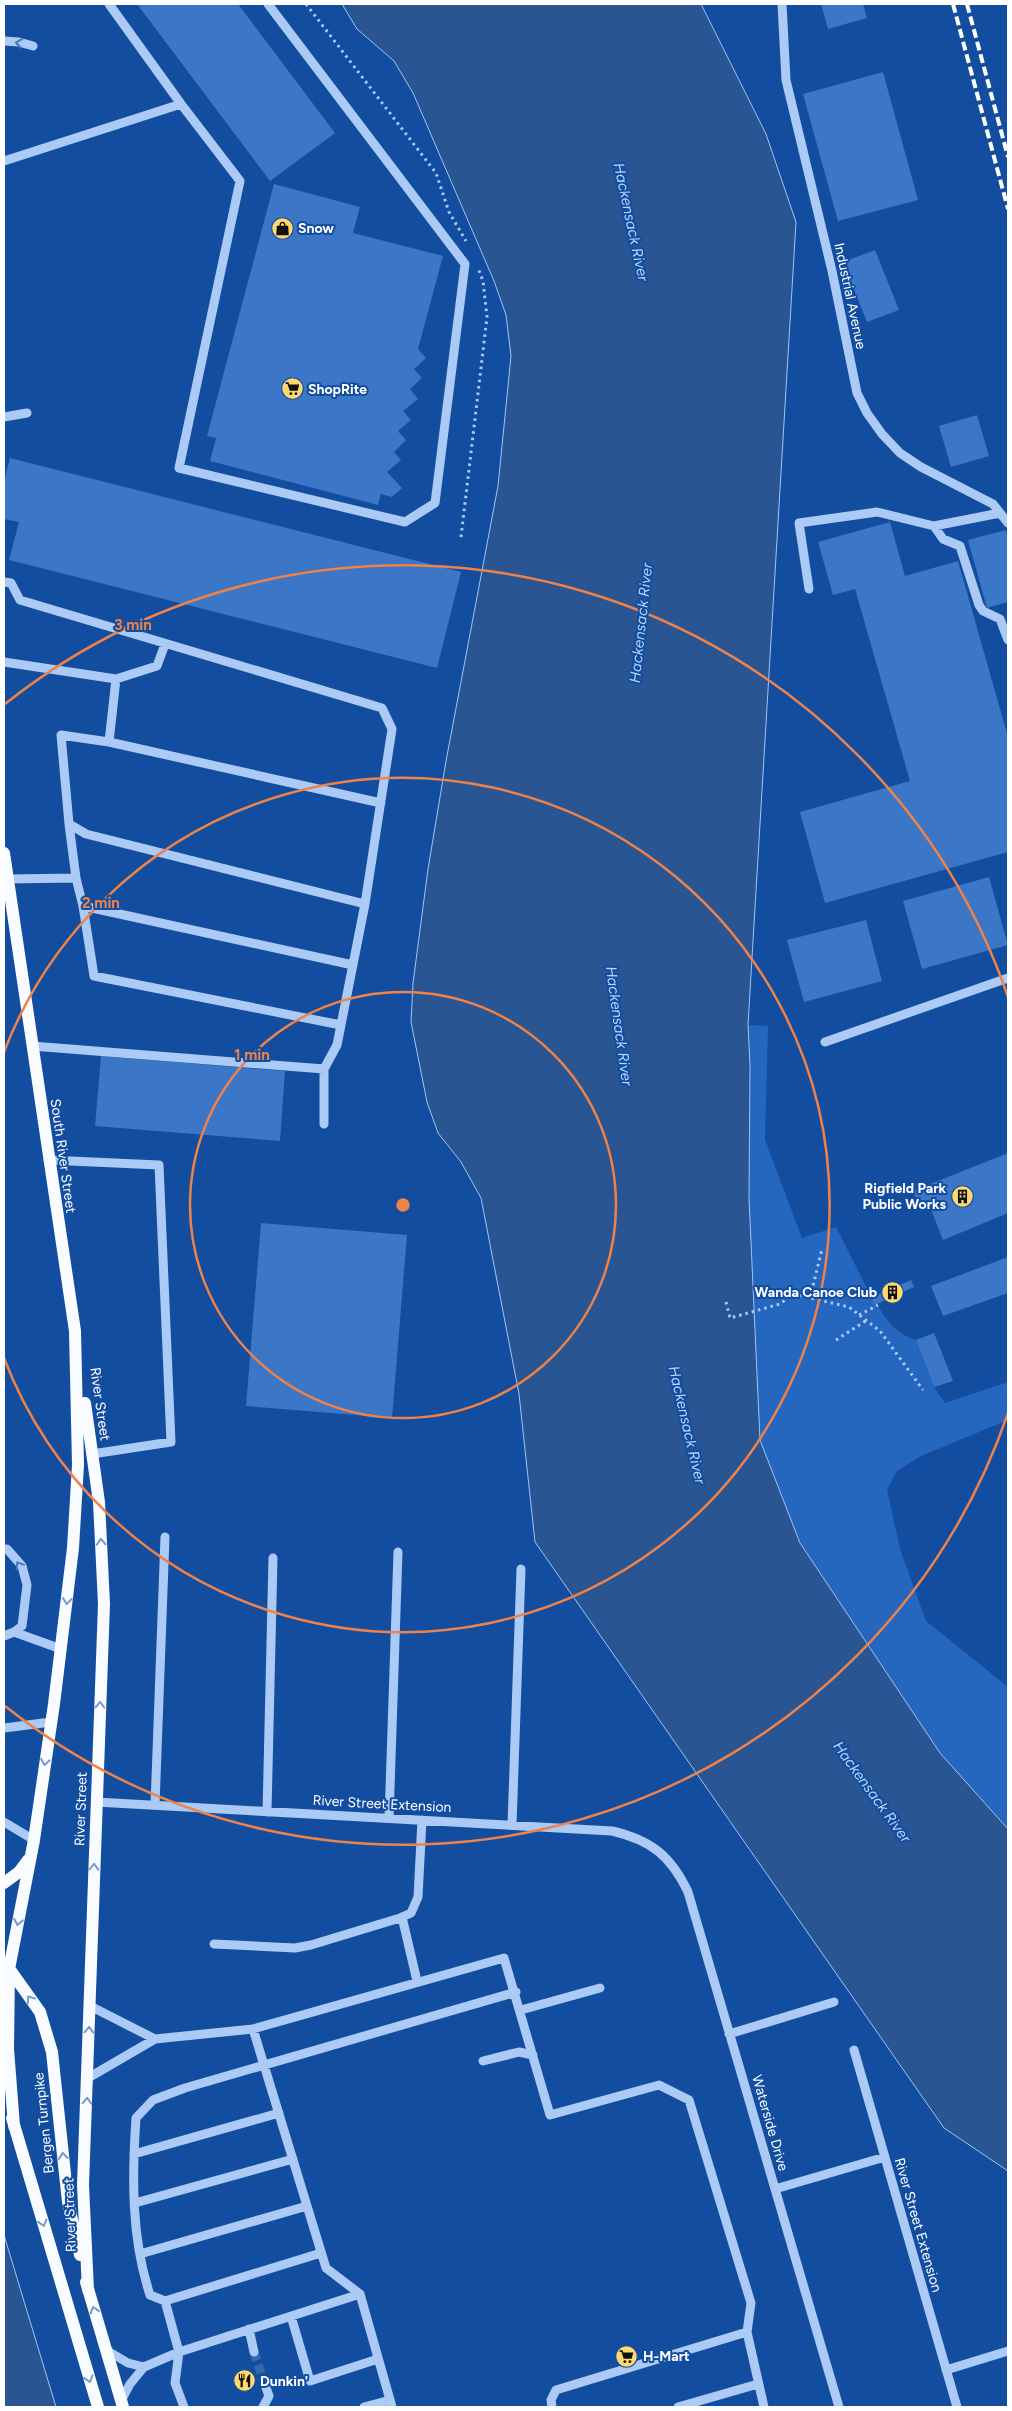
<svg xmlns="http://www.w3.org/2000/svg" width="1012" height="2411" viewBox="0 0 1012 2411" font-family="Figtree,sans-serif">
<rect width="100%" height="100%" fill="#124da0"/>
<!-- green -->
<path fill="#2566be" d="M748,1025L768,1026L765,1140L802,1238L836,1227L875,1304H877C887,1321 896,1334 916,1340L934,1387L945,1403L1008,1382V1420L921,1456L897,1471L887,1490L900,1549L926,1621L1008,1687V1829L940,1753L800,1543L760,1440L749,1198L750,1065Z"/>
<!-- water -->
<path fill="#2a5593" stroke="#9dc5f8" d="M342,4H701L766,134L796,222L748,1025L750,1065L749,1198L760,1440L800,1543L940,1753L1008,1829V2171L944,2128L535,1542L519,1394L481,1198L461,1162L438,1133L427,1102L411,1022L413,983L428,869L446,761L498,486L511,356L506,315L494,281L413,93L394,61L357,29Z
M4,2235L56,2407H4Z"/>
<!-- building -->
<path fill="#3b76c7" d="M137,4H238L335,133L270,181Z
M821,4H863L867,18L828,29Z
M883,72L918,200L838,221L803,94Z
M274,184L360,207L353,233L443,256L418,349L426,358L414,369L422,378L410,389L418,399L403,411L411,420L398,431L406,440L394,452L401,460L387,472L402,488L392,497L381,494L378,505L210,461L216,438L207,436Z
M875,250L899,310L867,322L843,262Z
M977,415L989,456L951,467L939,426Z
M10,458L461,572L437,668L9,560L19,522L4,519V481Z
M890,522L905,576L958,561L1008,737V852L825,903L800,812L910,781L855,589L833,595L818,542Z
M1006,530L1008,539V602L987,608L968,540Z
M989,877L1008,945L922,969L903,901Z
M866,920L882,981L804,1002L787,940Z
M101,1056L285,1071L280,1141L95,1126Z
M1008,1153V1213L943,1240L928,1202L919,1205L913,1191Z
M261,1223L407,1235L392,1418L246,1406Z
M1008,1257V1293L943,1316L931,1286Z
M911,1280L914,1287L875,1305L871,1298Z
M934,1333L953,1381L934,1387L916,1340Z"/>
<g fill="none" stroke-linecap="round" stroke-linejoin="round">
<!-- minor-tunnel -->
<path stroke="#3668ae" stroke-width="9" stroke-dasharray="9 4.5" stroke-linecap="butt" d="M254,2352L264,2382"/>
<!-- path -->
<path stroke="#abcaf5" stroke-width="3" stroke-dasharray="2.5 4" stroke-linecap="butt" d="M306,4L436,173L449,212L466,241
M461,537L487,317L483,281L478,268
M810,1298L822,1249
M726,1302L730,1318L780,1304L793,1294L849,1307L880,1331L923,1390
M859,1315L878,1305
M836,1340L867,1320"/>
<!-- minor -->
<path stroke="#abcaf5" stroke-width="9" d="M109,4L181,104L240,181L179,468L405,522L435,503L465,264L268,4
M782,4L786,80L832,271L857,393L867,413L882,434L900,453L921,467L993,504L1008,523
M4,41L19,42L33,46
M4,161L181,104
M4,417L27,413
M934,526L943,539L960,546L979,605L983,611L1000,619L1008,640
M4,582L11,583L20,600L382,708L392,729L365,904L337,1045L324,1069L32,1046
M809,589L799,523L877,512L934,526L1000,513
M4,662L116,679L109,742L61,735L69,824L86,834L365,904
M116,679L157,666L165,644
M109,742L381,803
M69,824L76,878
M8,879L76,878L83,906L353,965
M83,906L94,976L341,1025
M825,1042L1008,978
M324,1124V1069
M48,1160L159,1165L171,1442L92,1454
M4,1549H7L22,1566L27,1585L22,1626L14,1632L4,1636
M14,1632L61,1649
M4,1728L51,1722
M96,1802L612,1831C651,1840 671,1856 688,1892L839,2407
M155,1805L165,1537
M267,1812L273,1558
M389,1818L398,1552
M4,1822L34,1840
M512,1825L521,1569
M402,1917L417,1981
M214,1944L295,1948L311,1945L400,1918L411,1913L418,1897L422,1820
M90,2006L155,2039
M521,2010L600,1988
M253,2029L326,2268L360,2294L392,2407
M729,2034L834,2002
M854,2050L957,2407
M483,2061L519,2052L533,2055
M88,2078L155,2039L253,2029L504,1958L550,2115L659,2085L689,2100L751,2303L747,2332L764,2407
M134,2154L279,2113
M775,2189L885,2157
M135,2203L293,2159
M140,2254L307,2206
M165,2301L321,2253
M291,2316L310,2381L378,2359
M249,2329L254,2352
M106,2350L128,2363L144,2367
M946,2370L1008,2351
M121,2401L130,2384L144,2367L179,2352L360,2294
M184,2407L175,2383L179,2352L165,2301L150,2295C131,2238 132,2176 136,2118L153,2100L185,2088L516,1992
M263,2407L269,2396L264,2382
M364,2407L390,2400
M552,2407L551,2400L556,2390L747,2332
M678,2407L758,2384"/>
<!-- major -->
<path stroke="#f8fbff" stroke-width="12" d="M4,853L75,1331L78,1465L73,1548L54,1704L34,1840L9,1969L8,2049L14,2126
M85,1403L99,1502L104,1604L83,2185L88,2290
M4,1883L19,1872L28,1860
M8,1967L40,2012L52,2052L68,2202L80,2255
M12,2118L98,2407
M86,2282L123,2407"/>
<!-- rail -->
<path stroke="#fff" stroke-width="4" stroke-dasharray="9 4" stroke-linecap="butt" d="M953,4L1008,209
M967,4L1008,157"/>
</g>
<!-- one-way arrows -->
<defs><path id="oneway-chevron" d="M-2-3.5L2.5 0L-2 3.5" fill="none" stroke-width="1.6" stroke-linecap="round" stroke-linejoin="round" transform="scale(1.25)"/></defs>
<g stroke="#4879be">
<use href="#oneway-chevron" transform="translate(19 43) rotate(-170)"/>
<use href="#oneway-chevron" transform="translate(19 1565) rotate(-121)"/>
</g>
<g stroke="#799bcb">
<use href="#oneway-chevron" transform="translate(101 1542) rotate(-93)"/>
<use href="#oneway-chevron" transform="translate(67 1601) rotate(97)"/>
<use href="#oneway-chevron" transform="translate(100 1705) rotate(-88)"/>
<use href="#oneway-chevron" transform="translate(45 1762) rotate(99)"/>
<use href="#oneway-chevron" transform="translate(94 1867) rotate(-88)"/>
<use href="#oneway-chevron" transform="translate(18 1922) rotate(101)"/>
<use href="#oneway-chevron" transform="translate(30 1999) rotate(-125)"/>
<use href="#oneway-chevron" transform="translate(89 2030) rotate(-88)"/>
<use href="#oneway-chevron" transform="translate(87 2101) rotate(-88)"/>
<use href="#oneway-chevron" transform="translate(63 2156) rotate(-96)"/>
<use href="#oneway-chevron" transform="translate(43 2223) rotate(73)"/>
<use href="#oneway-chevron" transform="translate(94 2310) rotate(-107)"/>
<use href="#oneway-chevron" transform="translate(89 2379) rotate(73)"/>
</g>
<!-- distance rings -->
<g fill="none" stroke="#ee8249" stroke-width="2.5">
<circle cx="403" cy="1205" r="213"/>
<path d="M4 1052A427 427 0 1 1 4 1358"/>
<path d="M1008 1413A640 640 0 0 1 5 1706M5 704A640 640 0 0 1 1008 997"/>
</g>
<!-- icons -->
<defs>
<symbol id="shop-disc" viewBox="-11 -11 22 22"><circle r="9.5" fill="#ffd96e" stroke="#124da0"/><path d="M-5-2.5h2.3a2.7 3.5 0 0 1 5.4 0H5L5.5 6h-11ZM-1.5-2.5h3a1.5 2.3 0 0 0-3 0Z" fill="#111"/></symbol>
<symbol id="supermarket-disc" viewBox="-11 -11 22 22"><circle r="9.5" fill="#ffd96e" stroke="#124da0"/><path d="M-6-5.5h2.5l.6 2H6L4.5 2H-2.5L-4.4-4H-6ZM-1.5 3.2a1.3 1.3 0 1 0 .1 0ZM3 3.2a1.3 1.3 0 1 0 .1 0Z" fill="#111"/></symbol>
<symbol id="building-disc" viewBox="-11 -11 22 22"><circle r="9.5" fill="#ffd96e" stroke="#124da0"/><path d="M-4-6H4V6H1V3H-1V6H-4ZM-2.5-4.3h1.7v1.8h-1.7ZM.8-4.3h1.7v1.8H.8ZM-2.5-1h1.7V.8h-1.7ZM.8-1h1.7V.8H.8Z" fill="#111"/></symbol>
<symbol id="restaurant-disc" viewBox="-11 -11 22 22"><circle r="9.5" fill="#ffd96e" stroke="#124da0"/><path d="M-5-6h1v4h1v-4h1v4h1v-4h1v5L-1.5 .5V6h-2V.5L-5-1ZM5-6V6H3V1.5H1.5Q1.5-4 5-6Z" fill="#111"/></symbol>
</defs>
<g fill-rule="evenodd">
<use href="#shop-disc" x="270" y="216" width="25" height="25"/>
<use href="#supermarket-disc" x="280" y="376" width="25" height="25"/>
<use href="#building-disc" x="950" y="1184" width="25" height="25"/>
<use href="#building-disc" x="880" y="1280" width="25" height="25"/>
<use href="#supermarket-disc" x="614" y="2344" width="25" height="25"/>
<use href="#restaurant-disc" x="232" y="2368" width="25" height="25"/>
</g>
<g text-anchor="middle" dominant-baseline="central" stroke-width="4" stroke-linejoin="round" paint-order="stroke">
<!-- poi labels -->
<g font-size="14" font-weight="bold" fill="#fff" stroke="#124da0" text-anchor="start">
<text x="298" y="228">Snow</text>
<text x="308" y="389">ShopRite</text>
<text x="946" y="1188" text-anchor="end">Rigfield Park<tspan x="946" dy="16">Public Works</tspan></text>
<text x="877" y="1292" text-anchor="end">Wanda Canoe Club</text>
<text x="643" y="2356">H-Mart</text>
<text x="260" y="2381">Dunkin'</text>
</g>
<!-- street labels -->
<g font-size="14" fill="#fff" stroke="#124da0">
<text transform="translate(850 296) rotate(78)">Industrial Avenue</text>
<text transform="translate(63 1156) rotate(82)">South River Street</text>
<text transform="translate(100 1404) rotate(82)">River Street</text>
<text transform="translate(382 1804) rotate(3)">River Street Extension</text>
<text transform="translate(81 1809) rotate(-88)">River Street</text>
<text transform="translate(44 2123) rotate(-96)">Bergen Turnpike</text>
<text transform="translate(770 2123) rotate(74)">Waterside Drive</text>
<text transform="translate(70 2215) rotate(-92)">River Street</text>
<text transform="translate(918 2225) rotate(74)">River Street Extension</text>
</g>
<!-- water labels -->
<g font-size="15" font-style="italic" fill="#b7d5fb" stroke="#124da0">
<text transform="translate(631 222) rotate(78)">Hackensack River</text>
<text transform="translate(641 623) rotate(-84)">Hackensack River</text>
<text transform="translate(619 1026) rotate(82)">Hackensack River</text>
<text transform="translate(687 1425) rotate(77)">Hackensack River</text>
<text transform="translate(872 1792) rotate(54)">Hackensack River</text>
</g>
</g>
<circle cx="403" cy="1205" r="8" fill="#ee8249" stroke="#124da0" stroke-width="2.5"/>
<g font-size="15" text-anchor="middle" font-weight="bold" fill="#ee8249" stroke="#124da0" stroke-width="4" stroke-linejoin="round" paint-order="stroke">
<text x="133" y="630">3 min</text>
<text x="101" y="908">2 min</text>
<text x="252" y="1060">1 min</text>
</g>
<!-- border -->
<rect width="1012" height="2411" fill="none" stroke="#ffffff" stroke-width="10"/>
</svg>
